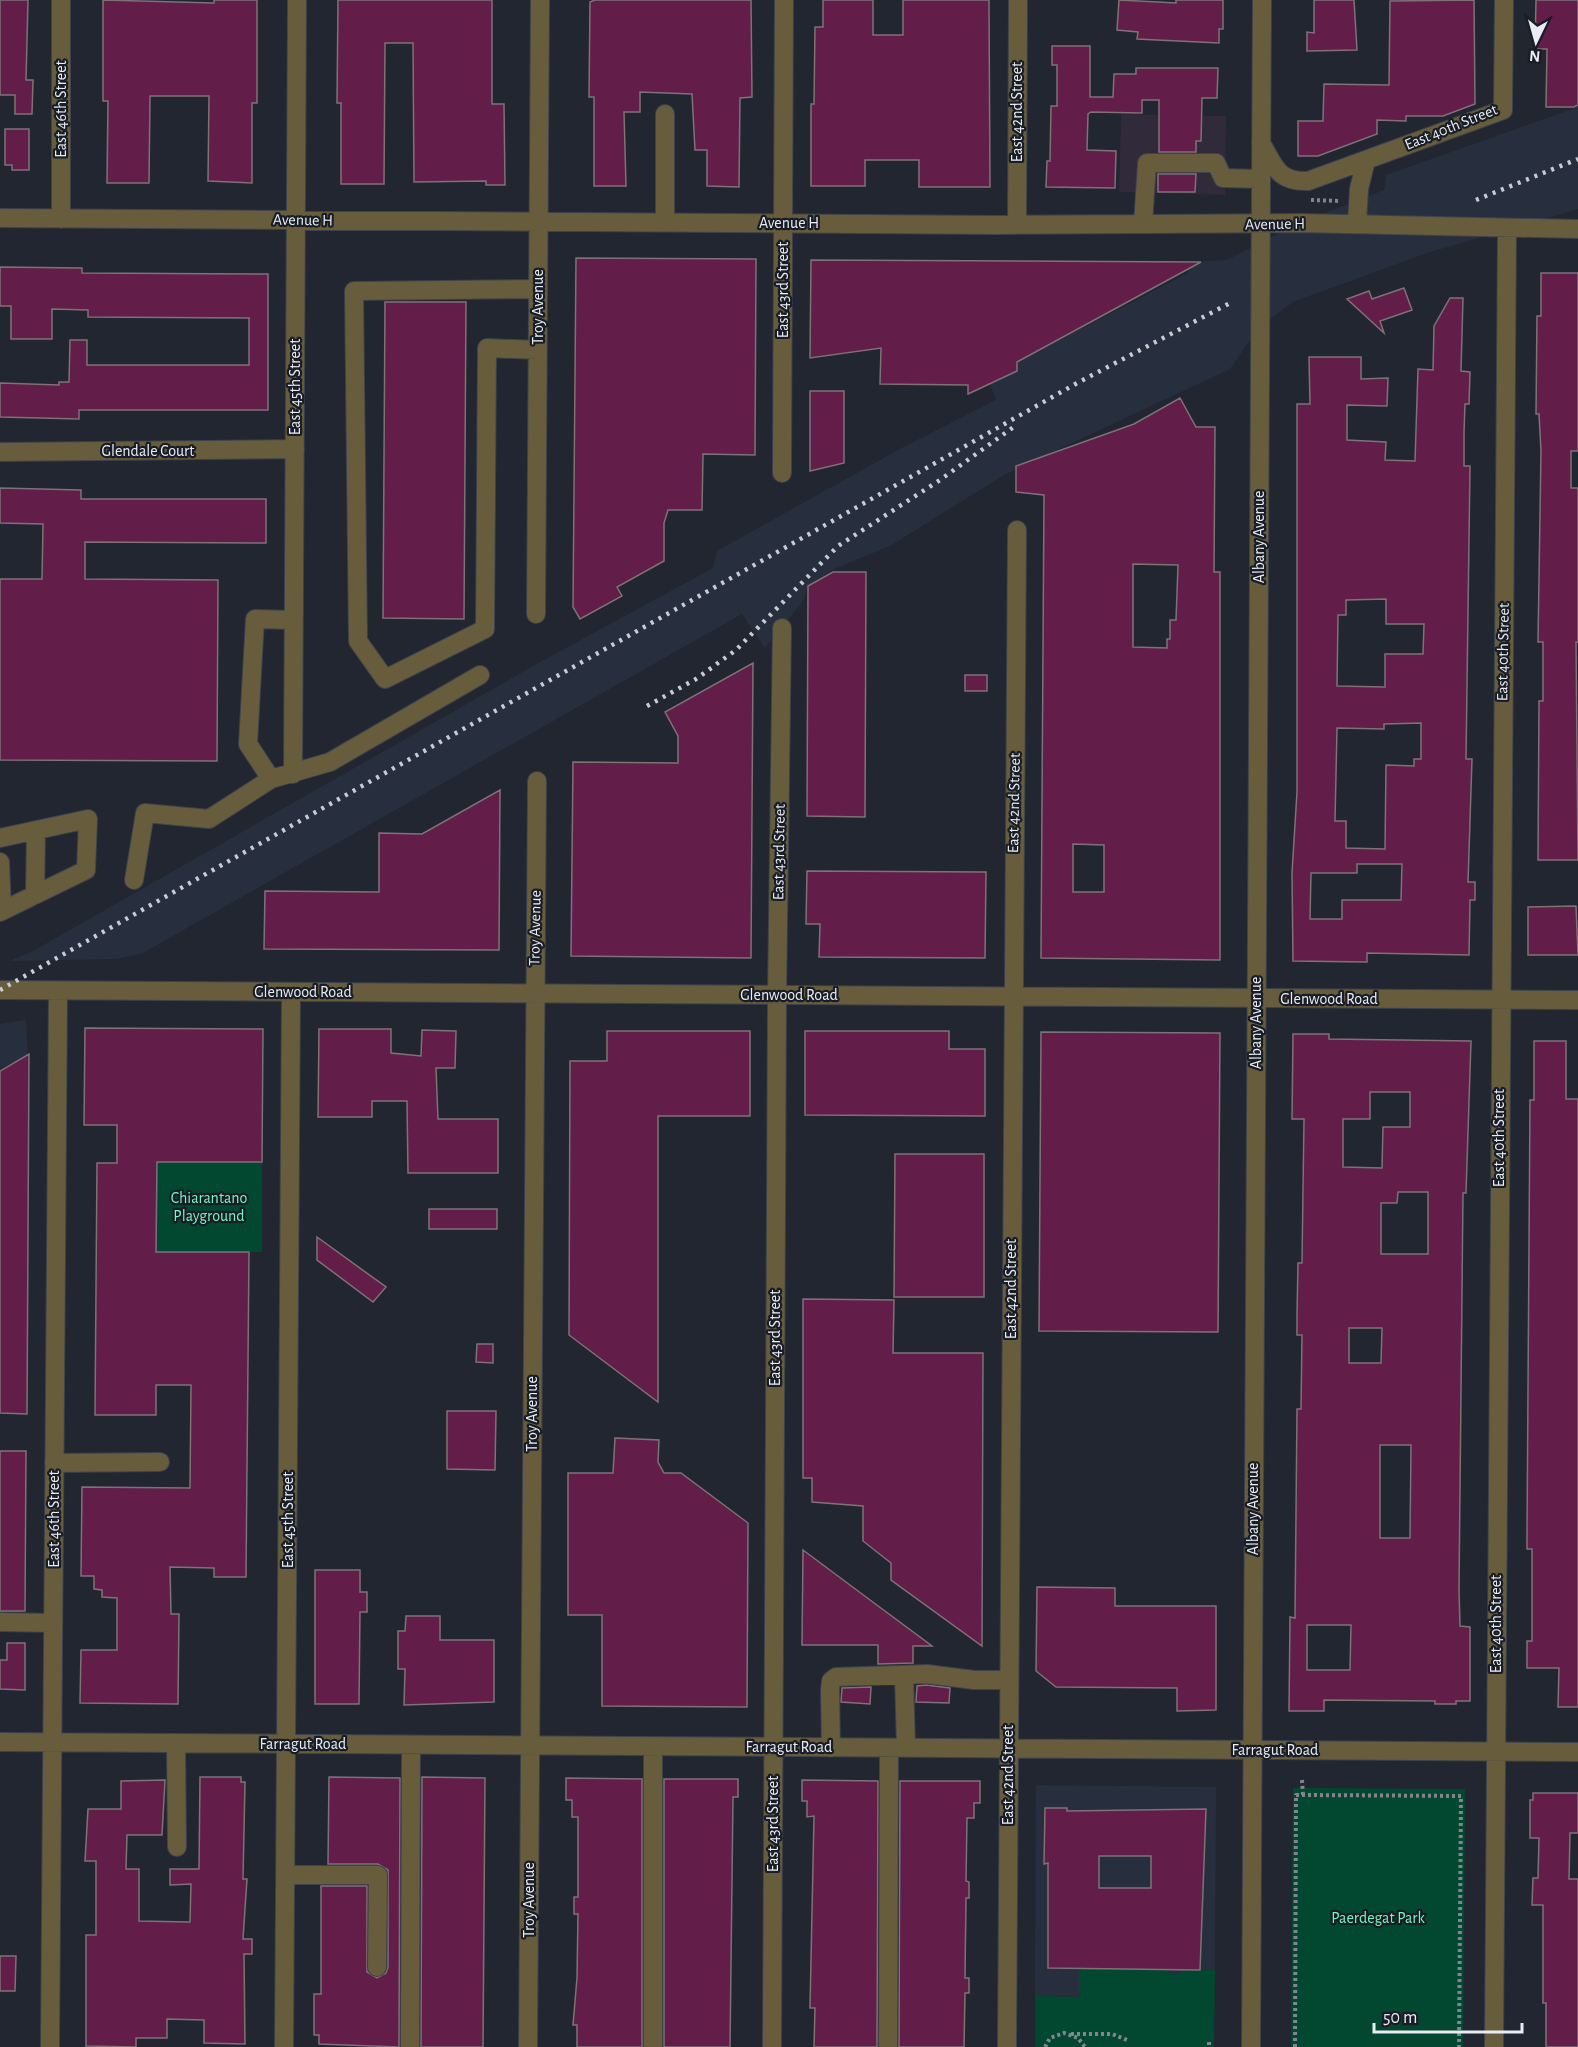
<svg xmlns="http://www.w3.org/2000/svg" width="1578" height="2047" viewBox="0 0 1578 2047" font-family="'Alegreya Sans',sans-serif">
<rect width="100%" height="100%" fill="#212630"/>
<!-- commercial -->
<path fill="#302a3b" d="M1121,114L1226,116L1225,195L1119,192Z"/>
<!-- built -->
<path fill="#272f3e" d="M1578,107V209L1427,253L1293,302L1259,327L1230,369L1004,475L890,546L834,569L808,586L803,601L765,648L742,614L141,954L116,959L9,961L33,951L542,661L713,568L717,551L905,446L996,400L990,384L1016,371L1017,362L1188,273L1189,262L1227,260L1299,223L1384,190L1386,175Z
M26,1020L28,1056L0,1068V1024Z
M1036,1785L1216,1787L1215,1970L1181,1969L1180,1974H1170L1169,1970L1079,1969V1997L1035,1996Z"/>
<!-- green -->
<path fill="#024831" d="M157,1162H262V1252H156Z
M1293,1788L1465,1789L1463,2047H1291Z
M1079,1968L1169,1969L1170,1974H1180V1969L1215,1970L1214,2047H1035V1996L1079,1997Z"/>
<!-- building -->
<path fill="#621d48" stroke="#7f7178" stroke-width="1.5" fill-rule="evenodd" d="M0,0H28L26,80H33L32,114H15V95H0Z
M103,0L214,3V0H257V103H252V183L208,181L209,96H150L149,183H107L108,101H103Z
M338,0H492V104H504L505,185H486V181L414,182L413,43H385L384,184H341V103H337Z
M595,0H751L752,97L740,98L739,187L707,186V150H695L692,94L640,92V112H624L626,186H594V97H589L590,2Z
M823,0H873V35H903V0H989L990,187H919V160H865V186H811V104H814L815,27H823Z
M1119,0L1176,3V0H1223V29H1219V43L1137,39L1138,32L1117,30Z
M1314,0H1354L1357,50L1307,51V32L1314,33Z
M1474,0L1475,104L1443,116H1406V121L1377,120V134L1318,156H1298V121H1323L1324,84L1389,85L1390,1Z
M1536,0H1578V105L1574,107H1546L1547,49H1535Z
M1052,46H1090V97H1113L1114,74H1136V68H1218L1217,98H1202L1201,141H1196V152H1159V100H1142V113L1091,112L1088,114L1087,150L1116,151L1115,188L1046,187L1047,161H1050L1051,106H1057V65H1052Z
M5,129H29V170H12V165H5Z
M1158,174H1196L1195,192H1158Z
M576,258L756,259L755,455L703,454L702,510H668L664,523V561L617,587L622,596L580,619L573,607Z
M811,260L1201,262L1017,362V371L968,394V385L880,384L881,348L810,358Z
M0,267L82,268V273L268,274V410H79V419L0,417V383L59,385V382H69L70,340H87V365H249V318L88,317V310L52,309V339H11V306H0Z
M1541,273H1578V451H1571V488H1578V642H1576L1578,860H1538L1539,701H1543V642H1538L1541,451L1539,414H1536L1537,316H1541Z
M1404,288L1412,310L1380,321L1384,333L1347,299L1369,291L1372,299Z
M1450,298H1463L1461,371L1470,372L1469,404H1465L1464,432V466H1470L1466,759H1472L1468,882H1475V900H1470L1469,955L1367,953V962L1293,961L1292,873L1297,792V404H1310L1309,357H1361V379L1388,378L1387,406L1347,405V440L1386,442L1385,460L1415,461L1418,369L1433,370L1434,326ZM1386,599V624H1424L1423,654H1385V687L1337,686L1338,615H1346V600ZM1421,723V759H1414V766L1386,765L1385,849L1346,848V821H1335L1337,728L1384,729V724ZM1357,864H1402L1401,900H1342V919H1310L1311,873H1357Z
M385,302H466L464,619L383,618Z
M810,391H844V463L810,471Z
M1180,398L1196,427H1215L1214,572H1220V960L1041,958L1044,495L1016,492V466L1134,424ZM1133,564L1178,565L1176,620H1170V639H1167V648L1133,647ZM1073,844L1104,845V892H1073Z
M0,488L81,490V499H266V543L85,542V579L218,580L217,761L0,760V579H42L43,524L0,523Z
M833,572H866L865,817L807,816L808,586Z
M753,663L751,958L571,956L573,762L678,763V736L665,712Z
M965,675H987V691H965Z
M500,790L499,950L264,949L265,891L379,892V833L422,834Z
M807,871L986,872L985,958L819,957L820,924H806Z
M1576,906L1578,955H1528V907Z
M85,1028L263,1029L262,1162H157L156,1252H249L246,1577H214V1568L170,1567L171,1614H179L178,1704L80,1703L81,1650H117V1598L102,1597V1590L94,1589V1576H81L82,1487L190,1488L191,1385H156V1415H95L97,1163H117V1125H84Z
M319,1029H391V1053L421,1056L422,1030L456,1031L455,1068H436L438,1119H498V1173H408L407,1101H372V1117H318Z
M607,1031H750V1116H658V1402L569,1335L570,1061H607Z
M805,1031H949V1049H985V1116L805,1115Z
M1041,1032L1220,1033L1218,1332L1039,1331Z
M1293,1034H1329V1039L1471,1041L1466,1193H1463L1459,1589L1460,1626L1470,1627V1701H1456V1704H1435V1701L1324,1700V1711H1289L1290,1617L1295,1618L1297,1409H1301L1302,1335H1297V1314L1298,1263H1302L1304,1119H1292ZM1370,1092H1410V1127H1383L1382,1168L1343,1167V1119H1370ZM1398,1192H1428V1254H1381V1203H1397ZM1349,1328H1382L1381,1363H1349ZM1380,1445H1411L1410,1538H1380ZM1307,1625H1351L1350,1670H1307Z
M1534,1041H1566V1099H1578V1707H1558L1559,1668H1527V1641H1532V1549H1527V1535L1530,1100H1534Z
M29,1054L27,1414L0,1413V1071Z
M895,1154H984V1297H894Z
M429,1209H497V1229H429Z
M317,1237L386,1287L373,1302L317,1260Z
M803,1299L894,1300L893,1353H983L982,1646L891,1580V1563L863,1541V1506L812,1502V1478H803Z
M477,1344H493V1363L476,1362Z
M447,1411H496L495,1470L447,1469Z
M615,1438L659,1440L658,1462L664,1473H681L748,1523L747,1707L602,1706V1615H568V1473H613Z
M0,1451H26L25,1611H0Z
M803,1550L862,1594L932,1646H913V1663L878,1664V1645H802Z
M315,1570H360V1592H367V1612H360L359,1704H315Z
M1037,1587L1115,1588V1606H1216V1710L1177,1711V1688L1056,1687L1036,1671Z
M406,1616H440V1640H494V1702L404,1705L405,1669H398V1631H405Z
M7,1643H25V1690L0,1689V1660H7Z
M926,1685L950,1688L949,1703L916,1702L917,1686Z
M871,1687L870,1704L841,1702L842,1688Z
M200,1777H241V1782H245L243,1879H247L243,1939H252V1954H244L245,2044L204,2043V2020L167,2019V2038H136V2047L86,2046V1935H96V1861H85L88,1809H121V1781L165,1780L162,1835H127L126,1869H139V1921L190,1922L191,1884L170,1885V1869H199Z
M329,1777L400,1778L399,2047L319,2044V2035H314V1994H321V1886H367V1972L377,1978L386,1973L388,1967V1870L378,1864H328Z
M422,1777L485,1778L483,2047H421Z
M566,1778L642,1779V2047H577V2025H573L577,1978L578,1914H574V1897H578V1817H572V1800H566Z
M664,1779H738V1797H733L730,2047H664Z
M802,1780L878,1781L877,2047H814L815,2008H810L814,1816L807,1817V1801H802Z
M900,1781H980V1803H974V1818H967L966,1881L969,1882V1898H966L965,1978H969V1993H965L964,2047H899Z
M1533,1793H1578V1833H1570L1569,1879H1578V2047H1546V2003H1543V1905H1532L1533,1878H1538L1539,1838H1530V1800H1533Z
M1045,1808H1067V1811L1206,1809L1200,1970L1048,1968V1863L1044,1864ZM1099,1856H1151V1888H1099Z
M0,1956H16L15,1991H0Z"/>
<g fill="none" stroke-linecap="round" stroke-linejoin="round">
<defs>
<path id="minor" d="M665,114V223
M1261,143C1275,166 1277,182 1308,181L1503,110L1504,0
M0,218L997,225L1299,223L1578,229
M61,219V0
M1017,224L1018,0
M1143,224L1147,163H1216L1223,178L1261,179
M1357,224L1359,189L1366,160
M538,350L487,348L485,629L385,679L358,641L354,291L538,289
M0,452L295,449
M782,473L784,0
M536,614L540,0
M293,774L297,0
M271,779L248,744L255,619L293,620
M0,838L88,819L86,870L0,912
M0,862L2,911
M134,880L145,813L209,819L271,779L330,762L480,675
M35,895L36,830
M0,990L1578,1000
M54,1463L160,1462
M0,1622L53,1623
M904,1675L906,1748
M0,1742L1578,1752
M176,1743L177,1847
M831,1748L830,1690L831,1681L836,1677L927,1674L974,1680H1009
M286,1875H378L377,1967
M50,2047L58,991
M284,2047L291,992
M410,2047L411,1745
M528,2047L537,781
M653,2047V1747
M772,2047L777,995L782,628
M888,2047L889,1748
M1007,2047L1017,530
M1251,2047L1262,0
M1494,2047L1507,229"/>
</defs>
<!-- minor casing -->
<use href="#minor" stroke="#3d424b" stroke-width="20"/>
<!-- path -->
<path stroke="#81858d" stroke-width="4" stroke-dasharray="3 3" stroke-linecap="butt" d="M1311,200L1340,201
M1302,1780L1303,1795
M1071,2034H1112L1127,2040
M1209,2042V2047
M1045,2047L1050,2038L1064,2033L1078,2038L1085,2047
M1295,2047L1296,1795H1303L1461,1796L1459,2047"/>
<!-- minor -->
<use href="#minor" stroke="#675d3c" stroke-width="18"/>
<!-- rail -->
<path stroke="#c9ccd3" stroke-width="4.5" stroke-dasharray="3 6" stroke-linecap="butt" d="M1476,200L1578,159
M647,706L696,679L736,650L838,546L940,480L1015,426
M0,990L1079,382L1232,302"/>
</g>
<g text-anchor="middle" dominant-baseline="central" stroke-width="4.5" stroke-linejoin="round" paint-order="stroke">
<!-- street labels -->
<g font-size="16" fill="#e9ecf3" stroke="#181d26">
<text transform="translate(61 109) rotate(-90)">East 46th Street</text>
<text transform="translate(1017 112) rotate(-90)">East 42nd Street</text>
<text transform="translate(1451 127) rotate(-22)">East 40th Street</text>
<text transform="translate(303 220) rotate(1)">Avenue H</text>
<text x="789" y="223">Avenue H</text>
<text transform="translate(1275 224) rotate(-1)">Avenue H</text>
<text transform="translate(783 290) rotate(-90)">East 43rd Street</text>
<text transform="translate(538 307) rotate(-90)">Troy Avenue</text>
<text transform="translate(295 387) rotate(-90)">East 45th Street</text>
<text x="148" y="451">Glendale Court</text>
<text transform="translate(1259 537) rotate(-90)">Albany Avenue</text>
<text transform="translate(1503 652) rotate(-89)">East 40th Street</text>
<text transform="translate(1014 803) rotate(-89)">East 42nd Street</text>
<text transform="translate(779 852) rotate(-89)">East 43rd Street</text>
<text transform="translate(535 928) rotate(-89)">Troy Avenue</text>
<text x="303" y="992">Glenwood Road</text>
<text x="789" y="995">Glenwood Road</text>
<text x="1329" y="999">Glenwood Road</text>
<text transform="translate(1256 1023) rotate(-90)">Albany Avenue</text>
<text transform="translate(1499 1138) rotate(-90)">East 40th Street</text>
<text transform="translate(1011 1289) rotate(-90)">East 42nd Street</text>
<text transform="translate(775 1338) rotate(-90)">East 43rd Street</text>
<text transform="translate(532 1414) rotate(-90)">Troy Avenue</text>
<text transform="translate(1253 1509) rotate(-90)">Albany Avenue</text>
<text transform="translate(54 1519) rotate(-90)">East 46th Street</text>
<text transform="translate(288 1520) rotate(-90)">East 45th Street</text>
<text transform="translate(1496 1624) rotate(-90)">East 40th Street</text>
<text x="303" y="1744">Farragut Road</text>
<text x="789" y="1747">Farragut Road</text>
<text x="1275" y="1750">Farragut Road</text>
<text transform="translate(1008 1775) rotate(-90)">East 42nd Street</text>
<text transform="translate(773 1824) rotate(-90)">East 43rd Street</text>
<text transform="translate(529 1900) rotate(-90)">Troy Avenue</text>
</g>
<!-- park labels -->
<g font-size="16" fill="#75f7c0" stroke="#181d26">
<text x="209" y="1198">Chiarantano<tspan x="209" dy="18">Playground</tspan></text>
<text x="1378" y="1918">Paerdegat Park</text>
</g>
</g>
<!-- north arrow -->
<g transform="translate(1536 42) rotate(185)" stroke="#181d26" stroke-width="4.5" paint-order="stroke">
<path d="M0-4.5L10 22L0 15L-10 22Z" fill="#e9ecf3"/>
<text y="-9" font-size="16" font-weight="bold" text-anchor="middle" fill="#e9ecf3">N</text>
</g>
<!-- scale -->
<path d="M1374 2023v9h148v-9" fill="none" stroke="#e9ecf3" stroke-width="3"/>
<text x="1383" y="2023" font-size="18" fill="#e9ecf3" stroke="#181d26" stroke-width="4.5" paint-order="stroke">50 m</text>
</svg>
